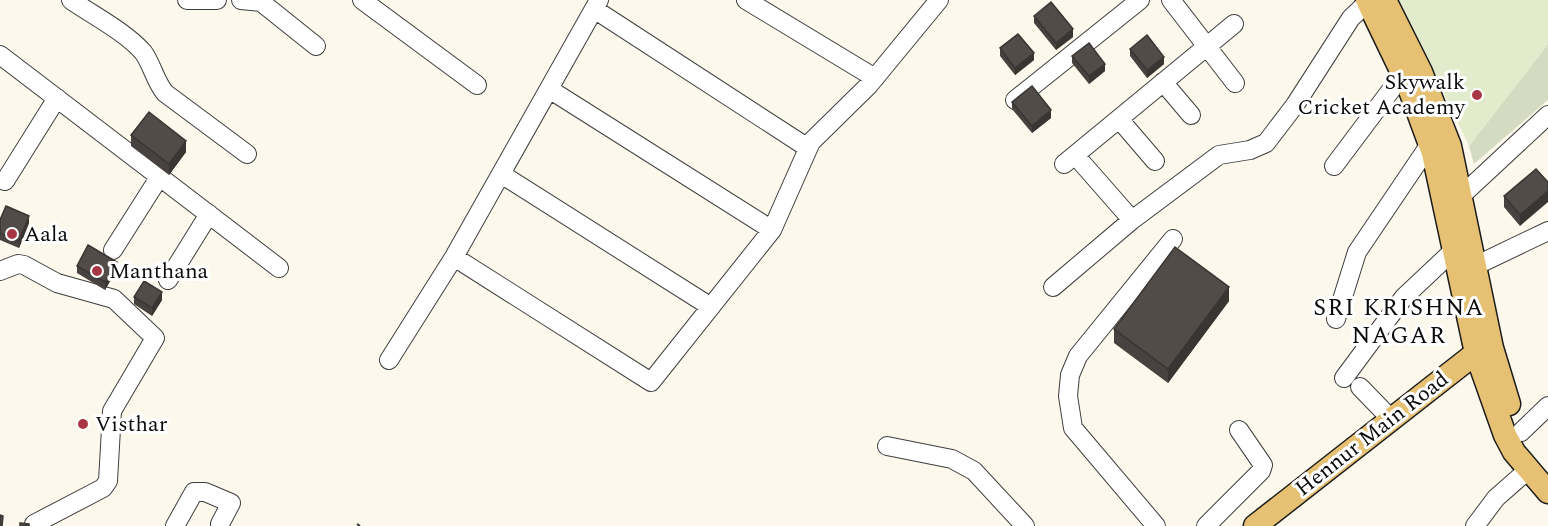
<svg xmlns="http://www.w3.org/2000/svg" width="1548" height="526" viewBox="0 0 1548 526" font-family="Spectral,serif">
<rect width="100%" height="100%" fill="#fcf8ec"/>
<!-- cemetery -->
<path fill="#d5dbc1" d="M1548,44V100L1474,164L1469,146Z"/>
<!-- pitch -->
<path fill="#e2ebcb" d="M1399,0H1548V44L1469,146Z"/>
<g fill="none" stroke-linecap="round" stroke-linejoin="round">
<defs>
<path id="minor" d="M71,0C94,16 124,31 143,52C152,64 155,81 165,93L247,154
M187,0H217
M241,0L261,2L316,46
M362,0L477,85
M746,0L875,78
M1171,0L1235,83
M594,9L808,148
M0,55L279,268
M1163,82L1191,115
M549,89L772,230
M1015,100L1140,0
M1119,119L1155,161
M1075,155L1132,220
M1064,164L1234,24
M1334,166L1403,74
M501,174L711,307
M5,181L57,98
M1461,196L1548,115
M113,250L160,176
M454,257L651,382L772,230L811,142L869,85L939,0
M1475,266L1548,231
M0,271L18,264L24,265L57,283L114,299L155,338L112,411L108,481L103,488L34,524
M168,280L209,214
M1053,287L1132,220L1219,155L1250,150L1266,143L1295,105L1351,18L1370,0
M1336,319L1357,252L1430,144
M389,360L454,257L599,0
M1344,378L1404,297L1454,250
M1360,387L1391,419
M1521,432L1548,406
M887,446L952,459L974,471L1025,526
M175,526L194,492H205L231,503L220,524
M1156,526L1073,428L1068,396L1070,375L1078,356L1173,239
M1206,526L1261,471L1263,465L1239,430
M1475,526L1496,498L1529,469"/>
<path id="major" d="M1367,0L1408,85L1433,153L1476,353L1505,435L1514,452L1548,492
M1385,0L1421,72L1450,146L1492,348L1509,404
M1255,526L1476,353L1490,348"/>
</defs>
<!-- minor casing -->
<use href="#minor" stroke="#3e3e3e" stroke-width="20"/>
<!-- major casing -->
<use href="#major" stroke="#1c1c1c" stroke-width="25"/>
<!-- path -->
<path stroke="#2d2d2d" stroke-width="2" stroke-dasharray="6 3" stroke-linecap="butt" d="M357,524L360,526"/>
<!-- minor -->
<use href="#minor" stroke="#fff" stroke-width="18"/>
<!-- major -->
<use href="#major" stroke="#e6c073" stroke-width="22"/>
</g>
<!-- wall -->
<path fill="#47413f" d="M1034,16L1073,37L1056,50L1034,23Z
M1000,48L1034,60L1015,75L1000,56Z
M1130,49L1164,64L1147,78L1130,56Z
M1072,56L1105,71L1089,84L1072,63Z
M1012,102L1051,118L1032,133L1012,109Z
M131,135L186,152L169,175L131,146Z
M1536,169L1520,226L1504,207V196Z
M0,220L29,223L19,248L0,240Z
M77,266L117,269L105,290L77,273Z
M134,297L162,300L152,316L134,304Z
M1229,301L1168,383L1114,343V329Z"/>
<!-- shaded-wall -->
<path fill="#393533" d="M1073,29V37L1056,50V43Z
M1034,53V60L1015,75V68Z
M1164,57V64L1147,78V70Z
M1105,64V71L1089,84V76Z
M1051,110V118L1032,133V126Z
M186,141V152L169,175V164Z
M1548,191V202L1520,226V215Z
M29,216V223L19,248V241Z
M117,262V269L105,290V282Z
M1229,287V301L1168,383V369Z
M162,292V300L152,316V308Z"/>
<!-- building -->
<path fill="#524c49" stroke="#393533" stroke-width="1.5" d="M1051,2L1073,29L1056,43L1034,16Z
M1018,34L1034,53L1015,68L1000,48Z
M1147,35L1164,57L1147,70L1130,49Z
M1089,43L1105,64L1089,76L1072,56Z
M1032,86L1051,110L1032,126L1012,102Z
M149,112L186,141L169,164L131,135Z
M1536,169L1548,182V191L1520,215L1504,196Z
M6,206L29,216L19,241L0,233V220Z
M88,245L117,262L105,282L77,266Z
M1175,247L1229,287L1168,369L1114,329Z
M144,281L162,292L152,308L134,297Z
M0,515L3,516L2,526H0Z
M20,523L29,524V526H20Z"/>
<!-- markers -->
<g fill="#a83746" stroke="#fff" stroke-width="2">
<circle cx="1477" cy="95" r="6"/>
<circle cx="12" cy="234" r="6"/>
<circle cx="97" cy="271" r="6"/>
<circle cx="83" cy="424" r="6"/>
</g>
<g text-anchor="middle" dominant-baseline="central" stroke-width="6" stroke-linejoin="round" paint-order="stroke">
<!-- poi labels -->
<g font-size="22" fill="#0b0b0b" stroke="#fff" text-anchor="start">
<text x="1465" y="82" text-anchor="end">Skywalk<tspan x="1465" dy="25">Cricket Academy</tspan></text>
<text x="24" y="234">Aala</text>
<text x="109" y="271">Manthana</text>
<text x="95" y="424">Visthar</text>
</g>
<!-- street labels -->
<g font-size="22" fill="#0b0b0b" stroke="#fff">
<text transform="translate(1372 434) rotate(-38)">Hennur Main Road</text>
</g>
<!-- neighbourhood labels -->
<g font-size="24" letter-spacing="1.5" fill="#0b0b0b" stroke="#fff">
<text x="1399" y="308">SRI KRISHNA<tspan x="1399" dy="28">NAGAR</tspan></text>
</g>
</g>
</svg>
